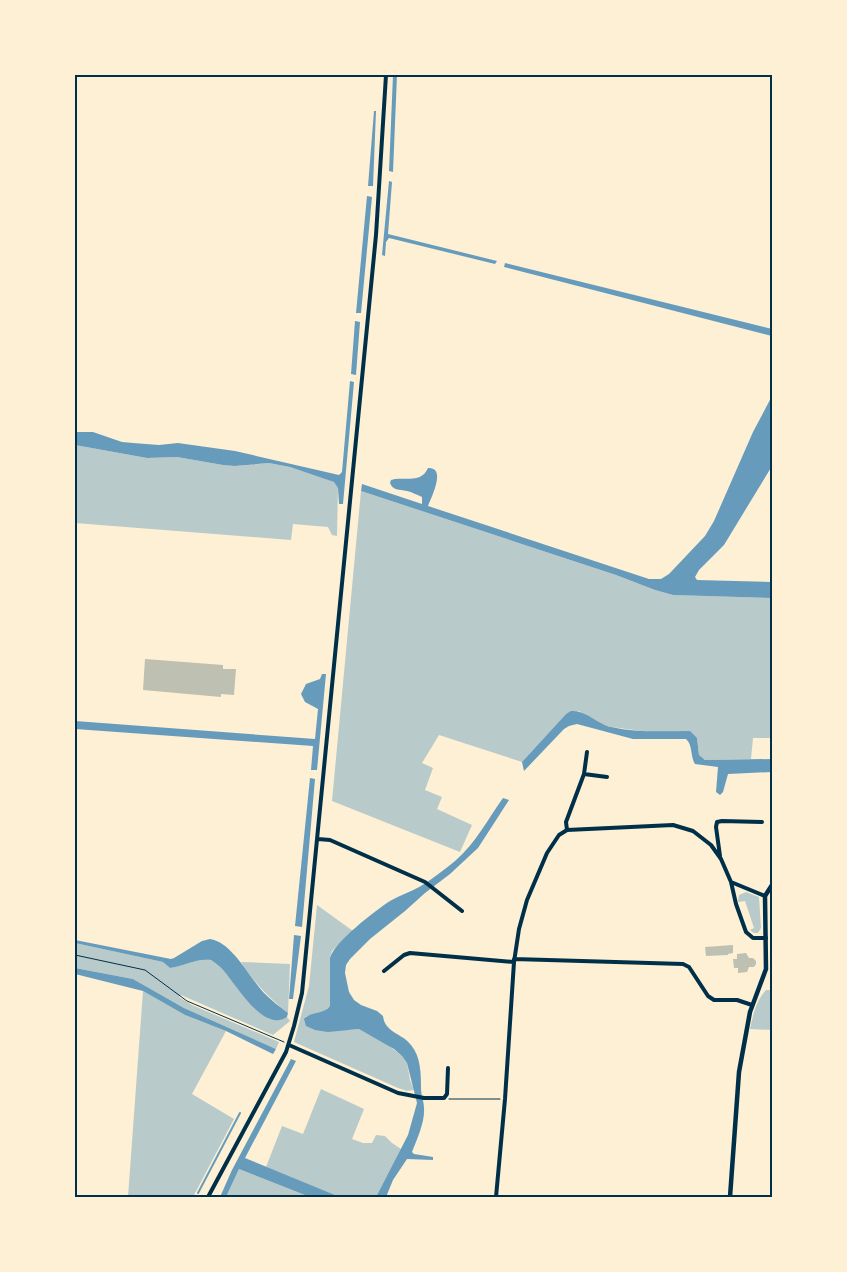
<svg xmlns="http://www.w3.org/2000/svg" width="847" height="1272" viewBox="0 0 847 1272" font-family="Montserrat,sans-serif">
<rect width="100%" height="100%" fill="#fdf0d5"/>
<!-- green -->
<path fill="#b9caca" d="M75,445L147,458L177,457L223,465L237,466L269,463L290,467L329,480L334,482L338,487L337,536L332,535L328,527L293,524L291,540L75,523Z
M361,491L616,575L655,590L673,595L772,598V738H753L751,759L705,760L699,755L697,738L611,727L600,724L579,711L566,714L522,762L439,735L422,763L433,768L425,790L442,797L437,809L472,825L460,852L332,801Z
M746,892L759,897L761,928L758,933H754L750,930L754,928L745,901L738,902L739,895Z
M317,905L353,931L332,951L330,958V1006L324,1011L305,1017L350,1030L359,1029L383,1041L402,1056L407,1063L410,1080L414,1090L407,1091L398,1088L294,1042L309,986Z
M75,943L163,962L170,968C184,966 197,958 211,960C215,963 220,966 223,970C235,983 264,1031 287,1017L290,1021L273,1035L181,995L179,997L192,1005L279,1042L276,1049L184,1008L133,979L75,968Z
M241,962L290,964L288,1013C269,998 254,983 241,962Z
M766,990H772V1030L750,1029C753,1015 756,1001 766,990Z
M143,991L185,1015L226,1031L192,1094L234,1119L193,1197H128Z
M321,1089L364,1109L352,1139L363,1143H372L376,1135L385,1136L392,1143L401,1149L376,1197H340L266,1167L282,1126L303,1134Z
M239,1169L310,1197H226Z"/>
<!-- water -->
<path fill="#669bbc" d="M393,75H397L393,172L389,171Z
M374,111H376L373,186H368Z
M389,181L392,182L388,234L497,261L495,264L389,238L386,242L385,256L382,255Z
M367,196L372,197L361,313H356Z
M505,263L772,329V336L504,267Z
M355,321L360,322L356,375L351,374Z
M350,381L354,382L343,504H339L338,488L334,482L290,467L269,463L235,466L223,465L177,457L147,458L75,445V432H93L122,442L133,443L159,445L178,443L235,451L339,475L342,472Z
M772,396V466L724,545L699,570L695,577L697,580L772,582V598L673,595L655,590L616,575L361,491L362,484L422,504V497C417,495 412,492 407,491C399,489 393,491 390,483L391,480L395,479C409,478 422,482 428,468C447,467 431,498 428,506L649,579H661L669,574L705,536L714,521L753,432Z
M322,674H326L317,770H311L313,746L75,729V721L315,739L318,709L305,702L301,694L306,684L320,679Z
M571,711C586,710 597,724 611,727C637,733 664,731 690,731L697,738L699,755L705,760L772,759V772L728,774L723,792L720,795L716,792L718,767L695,764C690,756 693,745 686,739H633L577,724L569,726L564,729L524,771L522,762L566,714Z
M310,778L315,779L302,927L295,926Z
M503,798L509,800L478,848L450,874L425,893L405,911L370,939L350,959L346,965L345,973L349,992L354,1000L361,1005L377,1011L383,1016C385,1033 402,1033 411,1045C421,1057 421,1074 421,1089C421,1095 424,1102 424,1108C425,1122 417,1139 412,1152L414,1154L433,1157V1160L407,1159L393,1180L386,1197H376L408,1135L417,1103L407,1063L402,1056L394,1049L359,1029L328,1032L315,1030L306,1026L304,1019C311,1011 323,1015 330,1006V958C335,941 375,911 390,901C400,895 411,892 421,886C432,879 444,870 455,861C475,844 488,819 503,798Z
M294,935L301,936L293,999H289Z
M210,939C232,942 249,977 264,993C271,1000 280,1007 288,1013L287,1017C263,1033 236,984 223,970C220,966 215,963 211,960C197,958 184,966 170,968L163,962L75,943V940L171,959L174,958L202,941Z
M75,968L133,979L184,1008L276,1049L273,1054L226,1031L185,1015L143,991L75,974Z
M291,1059L296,1061L245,1158L340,1197H310L239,1169L226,1197H220L232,1170Z"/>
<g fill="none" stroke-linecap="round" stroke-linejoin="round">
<!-- stream -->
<path stroke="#669bbc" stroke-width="2" d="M198,1193L240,1113"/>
</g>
<!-- building -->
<path fill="#bec0b2" d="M145,659L223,665V669H236L234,695L221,694V697L143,690Z
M733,945V953L728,954V955L706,956L705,947Z
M746,953L749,958H753L756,961V964L754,967H749L747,972L738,973V968H734L733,959H737V954Z"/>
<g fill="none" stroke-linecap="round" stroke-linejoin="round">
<!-- path -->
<path stroke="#003049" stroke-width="1" d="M75,955L145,970L187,1001L284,1042
M449,1099H500"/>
<!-- minor -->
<path stroke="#003049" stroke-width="4" d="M584,774L607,777
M567,830L566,822L584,774L587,752
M318,839L330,840L425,882L462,911
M720,856L716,827L717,822L722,821L762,822
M731,882L765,896
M514,959L683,964L689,967L708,996L714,1000H737L752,1005
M384,971L404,955L410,953L514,962
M289,1045L398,1093L424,1098H444L447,1094L448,1068
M208,1197L286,1052L294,1026L302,993L376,235L386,75
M496,1197L505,1099L514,962L519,929L527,900L547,853L559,835L567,830L673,825L693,831L711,845L721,859L731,882L736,904L746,932L753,938H766"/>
<!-- tertiary -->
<path stroke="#003049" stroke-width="4.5" d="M730,1197L739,1072L750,1012L766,969L765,896L772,885"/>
</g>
<!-- border -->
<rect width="847" height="1272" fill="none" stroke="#fdf0d5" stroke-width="152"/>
<rect x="76" y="76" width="695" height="1120" fill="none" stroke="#003049" stroke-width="2"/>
</svg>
